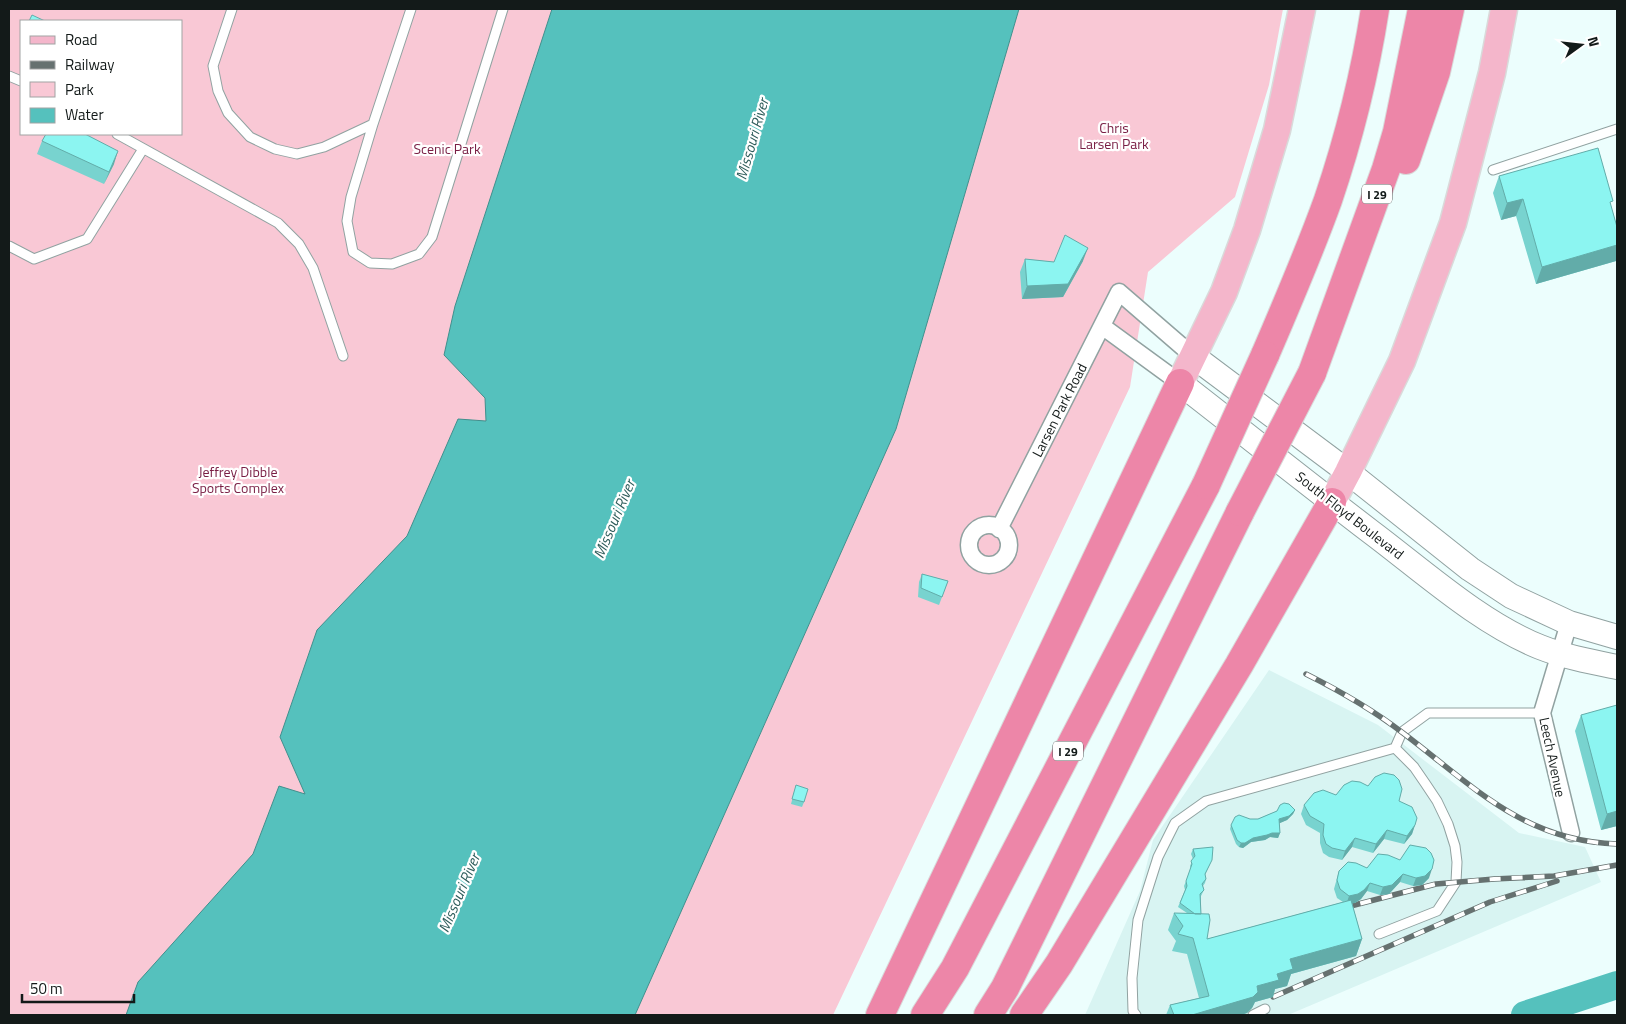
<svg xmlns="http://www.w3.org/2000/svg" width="1626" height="1024" viewBox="0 0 1626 1024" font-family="'Titillium Web',sans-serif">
<rect width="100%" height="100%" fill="#ecfefd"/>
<!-- built -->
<path fill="#d8f4f2" d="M1269,670L1378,725L1519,833L1585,847L1601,882L1288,1015H1085L1140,891L1153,840Z"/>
<!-- green -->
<path fill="#f9c8d5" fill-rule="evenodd" d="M9,9H641L515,375L242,1015H9ZM21,21H181V134H21Z
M1019,9H1283L1269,85L1235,197L1148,272L1130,387L833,1015H635L896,429Z"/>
<!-- water -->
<path fill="#55c1bd" stroke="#418f8c" d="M552,9H1019L896,429L635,1015H126L138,982L253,854L279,786L305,794L280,737L317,630L407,536L458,419L486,421L485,398L444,355L455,306Z"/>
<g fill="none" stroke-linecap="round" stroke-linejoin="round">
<!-- river -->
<path stroke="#55c1bd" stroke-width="28" d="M1525,1015L1617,985"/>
<defs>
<path id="lane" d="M232,9L213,66L218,91L228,113L250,137L275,149L297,154L324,147L373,124L411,9
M9,76L21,81
M373,124L351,197L347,221L353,252L370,263L392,264L419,254L432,237L503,9
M117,134L278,223L299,244L313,268L343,356
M1493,170L1617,129
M9,246L34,259L87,239L143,149
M1379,934L1437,911L1456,882L1457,862L1455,846L1448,824L1437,801L1425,783L1414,767L1395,748L1402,732L1428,713H1542
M1136,1015L1133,1011L1132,978L1138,920L1158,857L1175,823L1206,801L1395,748
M1253,1015L1265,1009"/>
<path id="street" d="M1102,326L1180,383
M969 545a20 20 0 1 1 40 0a20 20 0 1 1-40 0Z
M999,529L1119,292L1193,356
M1569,623L1542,713L1571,833"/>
<path id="secondary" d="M1193,356L1348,472L1470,569L1511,596L1569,623L1617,637
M1180,383C1243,432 1307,483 1371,532C1423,571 1480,623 1540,647C1565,657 1592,662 1617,667"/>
<path id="primary" d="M1180,383L1224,292L1247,230L1277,130L1302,9
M1332,502L1348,472L1402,361L1453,223L1492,73L1504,9"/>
<path id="highway" d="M1406,160L1436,72L1450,9
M1265,355C1287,304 1309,253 1328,200C1349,138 1365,73 1375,9
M1312,373L1386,169L1397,132L1422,9
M880,1015L1180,383
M925,1015L955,968L1206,485
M988,1015L1005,988L1240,512
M1024,1015L1059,964L1239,665L1332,502"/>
</defs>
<!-- lane casing -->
<use href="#lane" stroke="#91a2a1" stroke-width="11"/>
<!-- street casing -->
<use href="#street" stroke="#91a2a1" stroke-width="19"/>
<!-- secondary casing -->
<use href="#secondary" stroke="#91a2a1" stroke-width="26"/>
<!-- primary casing -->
<use href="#primary" stroke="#d9dada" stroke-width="29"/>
<!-- highway casing -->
<use href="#highway" stroke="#d9dada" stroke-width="30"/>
<!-- lane -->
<use href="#lane" stroke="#fff" stroke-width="9"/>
<!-- street -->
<use href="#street" stroke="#fff" stroke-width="16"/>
<!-- secondary -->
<use href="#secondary" stroke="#fff" stroke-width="24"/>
<!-- primary -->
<use href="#primary" stroke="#f4b6cb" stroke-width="26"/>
<!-- highway -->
<use href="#highway" stroke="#ed86a8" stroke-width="28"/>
<defs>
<path id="rail" d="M1306,674C1340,691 1373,710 1403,733C1473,786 1524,841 1617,844
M1339,909L1436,884L1494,879L1554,876L1617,865
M1273,997L1490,902L1557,881"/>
</defs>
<!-- rail casing -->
<use href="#rail" stroke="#667170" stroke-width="5.5"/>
<!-- rail -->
<use href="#rail" stroke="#fff" stroke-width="4" stroke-dasharray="11" stroke-linecap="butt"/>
<defs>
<path id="highway-bridge" d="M1206,485L1265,355
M1240,512L1312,373"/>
</defs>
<!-- highway-bridge casing -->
<use href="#highway-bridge" stroke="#d9dada" stroke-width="30" stroke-linecap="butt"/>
<!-- highway-bridge -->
<use href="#highway-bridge" stroke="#ed86a8" stroke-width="28"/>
</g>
<!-- wall -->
<path fill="#78d3cf" d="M42,141L114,164L104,184L37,154Z
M1499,176L1611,206L1617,227V257L1616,261L1536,284L1516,216L1501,220L1493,193Z
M1025,259L1054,262L1083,261L1063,297L1022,299L1020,272Z
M922,574L948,581L939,605L918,597L919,582Z
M1581,715L1617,826L1601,830L1575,731Z
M796,785L804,802L802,807L791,804Z
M1336,795L1399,801L1415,825L1412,834L1404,844L1384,839L1373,853L1352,847L1342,860L1329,857L1323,853L1320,843V833L1306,825L1301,814L1304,805Z
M1295,810L1293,814L1287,820L1279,823L1280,833L1278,838L1270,837L1265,840L1251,842L1243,848L1239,847L1236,844L1230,829L1231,825L1250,819H1258L1277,811Z
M1193,849L1210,864L1205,875L1206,879L1205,883L1203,886L1204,890L1201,896V914L1207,939L1343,902L1337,898L1334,889L1339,871L1367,868L1429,878L1422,885L1413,886L1400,882L1389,894L1380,895L1367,891L1361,899L1355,903H1352L1362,939L1356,956L1291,974L1287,986L1275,989L1273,997L1255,1002L1252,1008L1247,1013L1241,1015H1166L1170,1005L1199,998L1187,954L1172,951L1176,941L1168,930L1174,913H1187L1178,907L1185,890L1184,886L1191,869L1190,866L1193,859L1191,854Z"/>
<!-- shaded-wall -->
<path fill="#62aca9" d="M118,151L114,164L104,184L109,172Z
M1523,199L1516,216L1501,220L1507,203Z
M1617,245V257L1616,261L1536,284L1542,267Z
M1088,248L1083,261L1063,297L1022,299L1027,286Z
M1295,810L1293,814L1287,820L1278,824L1279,819Z
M1617,811V826L1601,830L1607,814Z
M1415,825L1412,834L1404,844L1407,836Z
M1387,830L1384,839L1373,853L1376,844Z
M1272,833H1280L1278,838L1270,837L1265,840L1251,842L1243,848L1239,847L1241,843L1253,838Z
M1355,838L1352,847L1342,860L1345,851Z
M1432,869L1429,878L1422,885L1413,886L1416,878Z
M1403,874L1400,882L1389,894L1380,895L1383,887Z
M1370,883L1367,891L1361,899L1355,903L1346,905L1349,896Z
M1362,939L1356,956L1291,974L1287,986L1275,989L1273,997L1255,1002L1252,1008L1247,1013L1241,1015H1192L1277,974L1290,959Z"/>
<!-- building -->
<path fill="#8cf5f1" stroke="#62aca9" d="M32,15L45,21H29Z
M46,134H85L118,151L109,172L42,141Z
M1598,148L1613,201L1610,202L1617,227V245L1542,267L1523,199L1507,203L1499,176Z
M1065,235L1088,248L1068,284L1027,286L1025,259L1054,262Z
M922,574L948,581L942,597L921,588Z
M1617,705V811L1607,814L1581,715Z
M1384,773L1394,775L1399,780L1402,789L1399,801L1412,807L1417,818L1415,825L1407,836L1387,830L1376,844L1355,838L1345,851L1332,848L1326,844L1323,835L1324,824L1310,816L1304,805L1314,793L1323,790L1336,795L1344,785L1352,781L1360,782L1368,786L1375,777Z
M796,785L808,789L804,802L792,799Z
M1284,803L1289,804L1295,810L1289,816L1279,819L1280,833H1272L1267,835L1253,838L1245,843H1241L1237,840L1231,825L1235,817L1239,815L1250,819H1258L1277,811L1280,805Z
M1410,845L1426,848L1431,853L1434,860L1432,869L1425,876L1416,878L1403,874L1392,885L1383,887L1370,883L1364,890L1358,894L1349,896L1340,889L1337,880L1339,871L1348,862L1356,863L1367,868L1378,854L1388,855L1400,860Z
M1213,847L1212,860L1205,874L1206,879L1202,884L1204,890L1200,894L1201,914H1195L1180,903L1187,886L1186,881L1192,864L1191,861L1195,856L1193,849Z
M1351,900L1362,939L1290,959L1293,969L1277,974L1279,980L1257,986L1258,992L1253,997L1192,1015H1174L1170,1005L1209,996L1193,938L1178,934L1183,926L1174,913L1209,914L1210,920L1207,939Z"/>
<g text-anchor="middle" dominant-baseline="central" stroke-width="4.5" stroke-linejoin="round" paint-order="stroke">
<!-- shield labels -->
<g fill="#fff" stroke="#5a5f5e" stroke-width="1">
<rect x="1362" y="184.5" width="30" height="19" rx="4"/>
<rect x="1053" y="741.5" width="30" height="19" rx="4"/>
</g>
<g font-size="12" font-weight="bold" fill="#131a19">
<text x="1377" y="194">I 29</text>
<text x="1068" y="751">I 29</text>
</g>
<!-- park labels -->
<g font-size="14" fill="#791e44" stroke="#fff">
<text x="1114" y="127">Chris<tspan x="1114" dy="16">Larsen Park</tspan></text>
<text x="447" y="148">Scenic Park</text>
<text x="238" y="471">Jeffrey Dibble<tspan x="238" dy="16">Sports Complex</tspan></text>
</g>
<!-- street labels -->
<g font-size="14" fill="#131a19" stroke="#fff">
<text transform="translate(1059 410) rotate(-63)">Larsen Park Road</text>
<text transform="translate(1350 515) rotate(38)">South Floyd Boulevard</text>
<text transform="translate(1553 757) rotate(78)">Leech Avenue</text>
</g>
<!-- water labels -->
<g font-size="15" font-style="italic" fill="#2e5d5b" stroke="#fff">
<text transform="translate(752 139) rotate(-74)">Missouri River</text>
<text transform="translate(614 519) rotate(-67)">Missouri River</text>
<text transform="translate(459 893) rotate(-67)">Missouri River</text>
</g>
</g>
<!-- border -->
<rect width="1626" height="1024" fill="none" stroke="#131a19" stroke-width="20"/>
<!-- legend -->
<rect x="20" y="20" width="162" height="115" fill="#ffffff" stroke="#a1a3a3"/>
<rect x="30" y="36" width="25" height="8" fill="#f4b6cb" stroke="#a1a3a3"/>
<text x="65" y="45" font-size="15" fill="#131a19">Road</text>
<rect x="30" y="61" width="25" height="8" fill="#667170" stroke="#a1a3a3"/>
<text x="65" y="70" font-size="15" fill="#131a19">Railway</text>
<rect x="30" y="82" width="25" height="15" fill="#f9c8d5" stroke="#a1a3a3"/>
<text x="65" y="95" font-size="15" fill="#131a19">Park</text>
<rect x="30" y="108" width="25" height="15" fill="#55c1bd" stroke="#a1a3a3"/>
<text x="65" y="120" font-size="15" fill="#131a19">Water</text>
<!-- north arrow -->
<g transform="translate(1581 45) rotate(75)" stroke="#ffffff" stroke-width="4" paint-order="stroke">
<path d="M0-4L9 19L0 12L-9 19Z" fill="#131a19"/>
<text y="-8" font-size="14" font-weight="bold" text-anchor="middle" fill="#131a19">N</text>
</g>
<!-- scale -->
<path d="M22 994v8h112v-8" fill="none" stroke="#131a19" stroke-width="2.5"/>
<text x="30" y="994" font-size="15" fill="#131a19" stroke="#ffffff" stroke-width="4" paint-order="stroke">50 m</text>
</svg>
